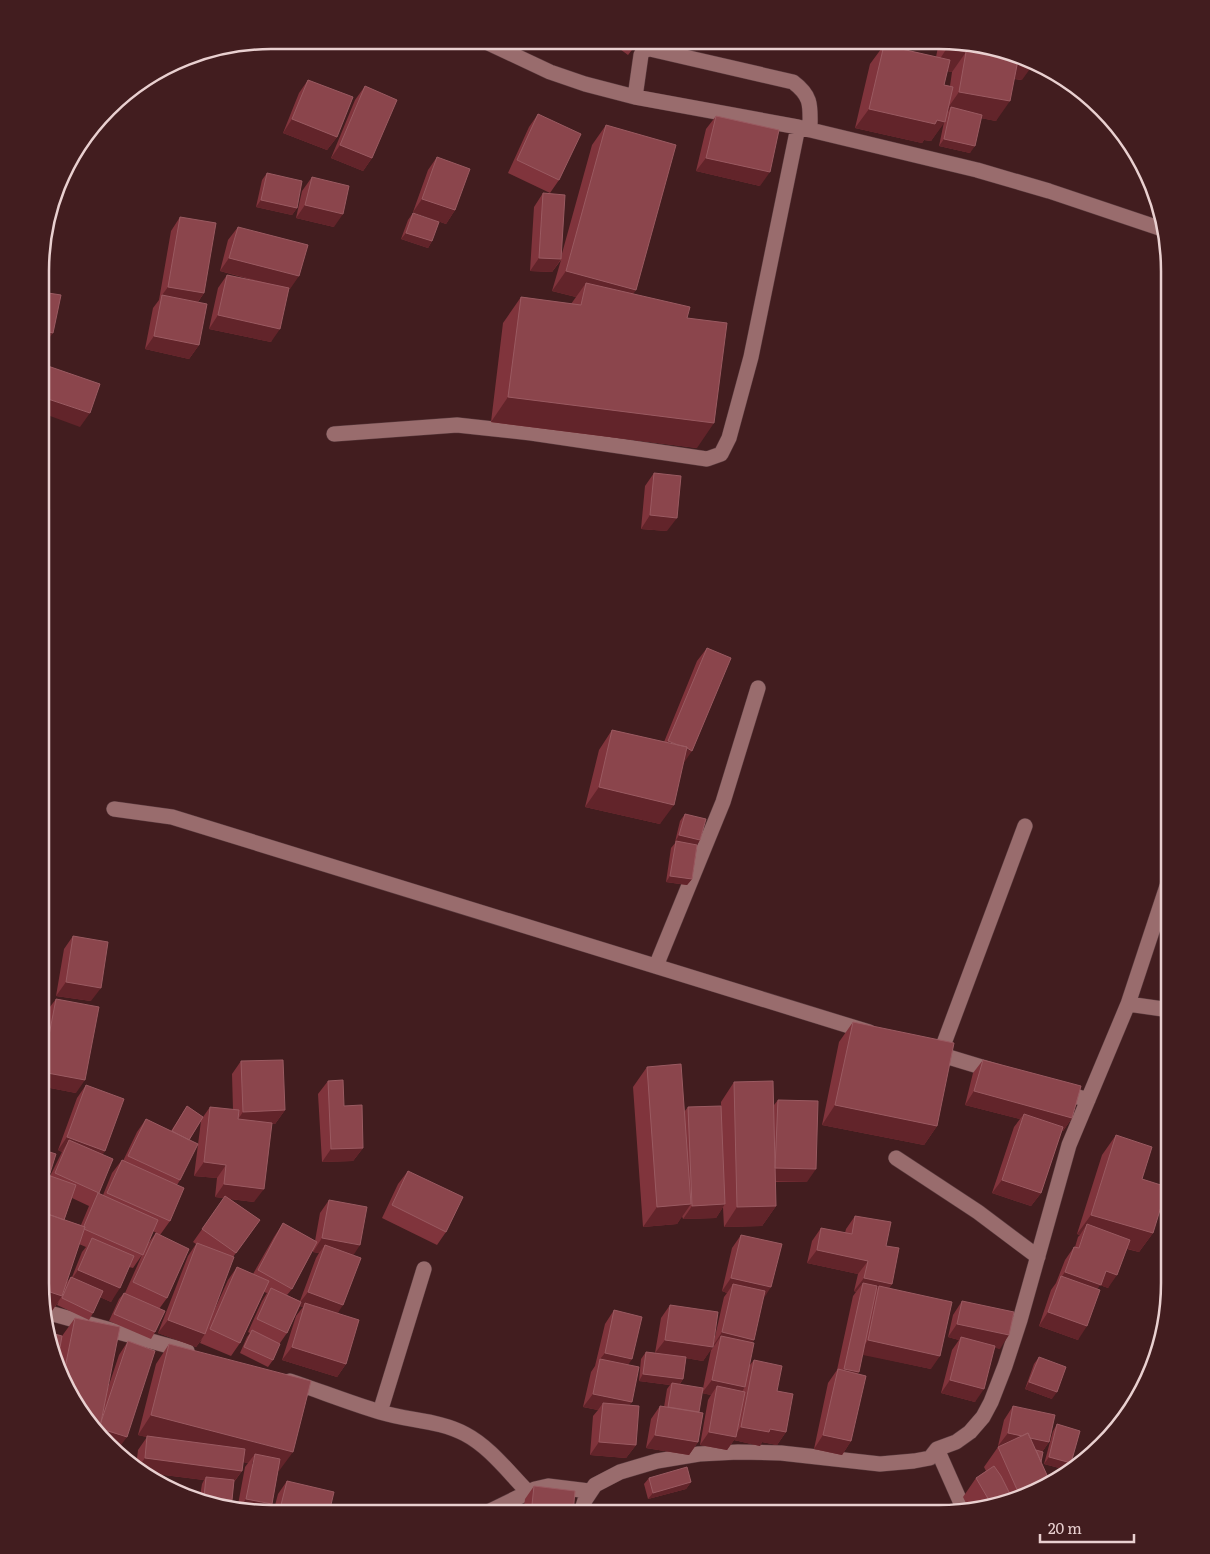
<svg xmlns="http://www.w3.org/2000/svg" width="1210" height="1554" viewBox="0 0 1210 1554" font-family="Literata,serif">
<rect width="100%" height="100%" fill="#421d1f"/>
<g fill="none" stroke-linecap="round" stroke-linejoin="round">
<defs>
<path id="street" d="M484,41L550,72L585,84L635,97L798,127L977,170L1049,191L1165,230
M635,97L641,55L644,50L650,49L793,82C813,97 810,107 810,130
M334,434L457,425L531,433L707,459L721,454L729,438L751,357L798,127
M114,809L172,817L869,1032
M656,966L723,802L758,688
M1128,1004L1170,1010
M932,1052L998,1072
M940,1054L1025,826
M1058,1091L1088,1100
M896,1158L978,1212L1038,1257
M53,1314L187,1351
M290,1381C320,1391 350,1403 380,1412C409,1421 439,1420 465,1434C490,1447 509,1473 529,1493
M380,1412L424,1269
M937,1449L964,1510
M486,1513L535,1489L548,1486L589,1491
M581,1513L585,1500L595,1485L620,1472L657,1461L699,1454L738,1452L781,1453L880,1464L914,1461L930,1458L937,1449L956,1442L970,1432L983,1417L991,1402L1005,1366L1020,1320L1069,1145L1128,1004L1170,877"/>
</defs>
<!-- street casing -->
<use href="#street" stroke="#593a3d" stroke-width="16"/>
<!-- street -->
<use href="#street" stroke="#996c6d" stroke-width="15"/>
</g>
<!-- wall -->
<path fill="#80343c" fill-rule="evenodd" d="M609,41H639L628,55Z
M939,42H969L1022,80L1014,79L996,121L981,118L970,153L939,146L944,122L931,141L924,140L922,143L855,128L870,64L884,45L936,57ZM947,71L952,72L950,86L944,85Z
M308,80L337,137L327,150L283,133L299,93Z
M365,86L372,158L363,171L331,158L355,100Z
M538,114L559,180L550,193L508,173L529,127Z
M716,116L760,186L696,171L706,129Z
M606,125L633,294L687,318L697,448L491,422L503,323L521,297L571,304L576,297L552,291L561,260L552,272L530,271L534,207L543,193L561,257L592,145Z
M437,157L455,210L446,224L413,212L428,170Z
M267,173L297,208L292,215L256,207L262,180Z
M312,177L334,227L296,218L302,191Z
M1160,206L1162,212L1163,218L1157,216Z
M413,213L432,241L428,248L401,239L408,220Z
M180,217L204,293L198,302L199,345L189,359L145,349L153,308L159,300L171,231Z
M238,227L290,289H289L271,342L209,329L218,288L227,275L260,282L220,271L228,240Z
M654,473L667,531L641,529L645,486Z
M707,648L660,824L585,807L599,750L612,730L664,742L697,661Z
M685,814L697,846L692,879L687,885L666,882L671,848L676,842H675L680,821Z
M73,936L91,1001L56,996L64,949Z
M56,999L76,1093L40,1086V1042L46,1012Z
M853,1022L937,1126L924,1145L822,1125L839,1042Z
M983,1060L1072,1118L1063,1131H1061L1041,1193L1031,1206L992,1193L1014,1127L1020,1119L965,1105L973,1073Z
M241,1061L285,1110L275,1124H272L254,1202L230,1199L260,1220L233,1257L213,1313L228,1280L237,1267L253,1274L274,1237L283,1223L315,1241L320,1213L329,1200L353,1255L338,1313L346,1364L337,1377L282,1360L296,1316L303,1307L300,1306L287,1333L280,1343L273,1360L268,1367L240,1353L247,1337L250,1333L248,1332L262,1301L267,1293L264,1292L240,1343L231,1356L200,1343L202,1339L196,1347L158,1333L188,1256L196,1244L193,1242L224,1198L215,1197L217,1178L194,1176L201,1121L189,1140L180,1180L177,1185L170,1221L160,1235L153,1231L146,1246L156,1233L167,1298L159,1309L155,1332L151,1339L109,1321L119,1299L124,1293H125L142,1255L133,1268L129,1267L111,1302L100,1297L93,1313L89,1320L57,1305L59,1301L49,1315L40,1283V1149L50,1173L49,1175L50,1176L62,1152L58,1150L77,1098L86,1085L102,1155L98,1193L103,1195L112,1173L122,1160L123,1161L137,1132L146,1119L171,1131L187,1106L203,1117L210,1107L233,1110L232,1074ZM72,1198L89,1206L81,1225L64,1220ZM79,1244L86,1247L82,1252L72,1277H71L66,1283ZM313,1250V1252L319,1253L316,1258L300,1301L287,1295L292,1289Z
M647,1067L684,1112L688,1107L721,1106V1102L734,1082L774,1105L778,1100L807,1182H775L776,1206L762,1226L724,1227L723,1207L716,1218L683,1219L682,1216L677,1224L643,1227L633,1087Z
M328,1081L344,1106L363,1148L353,1161L322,1162L318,1094Z
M1116,1135L1142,1179L1153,1233L1139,1252L1127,1249L1108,1288L1100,1285L1097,1289L1078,1340L1039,1326L1051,1290L1056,1283L1065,1260L1074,1247H1075L1078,1237L1080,1235L1077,1234L1102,1155Z
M408,1171L446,1232L437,1245L382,1218L398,1184Z
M855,1216L886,1246L892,1284L889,1288L931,1369L862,1354L857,1374L851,1441L842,1455L814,1449L828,1383L837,1370L853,1296L856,1292L854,1291L858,1274L807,1263L812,1241L821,1228L845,1233L846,1229Z
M741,1235L763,1299L751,1343L749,1366L754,1360L777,1391L786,1432L777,1445L762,1442L760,1446L734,1440L727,1450L700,1445L708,1400L711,1395L702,1393L711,1350L714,1346H713L703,1361L686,1358L683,1379L680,1384L699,1412L698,1442L689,1455L646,1448L651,1419L660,1406L664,1407L667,1389L670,1385L639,1381L641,1359L646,1352L655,1353L661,1318L670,1305L714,1341L724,1297L727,1293L722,1291L732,1248Z
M962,1301L1000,1349L995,1347L975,1402L941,1393L952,1350L959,1340L948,1337L953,1315Z
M614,1310L628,1365L630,1405L636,1445L626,1458L590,1455L593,1416L598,1410L583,1407L591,1372L595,1366L605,1324Z
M75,1318L108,1388L119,1355L128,1341L118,1449L71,1398L48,1343L62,1336Z
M169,1344L279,1471H278L272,1504L265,1513H256L237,1510L245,1467L248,1463L243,1462L242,1471L234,1482L232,1500L227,1507L199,1502L202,1484L204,1480L140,1472L136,1467L138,1450L147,1437L138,1435L156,1364Z
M1039,1357L1052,1399L1025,1389L1034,1364Z
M1013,1406L1049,1442L1042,1452L1041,1462L1051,1484L969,1509L963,1497L976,1478L986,1471L984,1467L998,1447H999L998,1446L1004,1420Z
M1057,1424L1071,1463L1067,1470L1044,1464L1053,1431Z
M649,1478L691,1482L686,1489L648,1499L644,1484Z
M287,1481L329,1513H273L278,1494Z
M534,1486L573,1514H523L525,1499Z"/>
<!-- shaded-wall -->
<path fill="#62242a" d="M857,42H867L866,44Z
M947,48L966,52L952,72L934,68Z
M1016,60L1032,66L1022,80L1004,77Z
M959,92L1010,101L996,121L950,112L951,107L948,112H945Z
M869,109L937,120L945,122L931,141L924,140L922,143L855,128Z
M292,119L337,137L327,150L283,133Z
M944,139L975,146L970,153L939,146Z
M340,145L372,158L363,171L331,158Z
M706,158L770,172L760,186L696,171Z
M422,199L455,210L446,224L413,212Z
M261,200L297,208L292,215L256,207Z
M305,205L343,214L334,227L296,218Z
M1161,210L1162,212L1163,218L1157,216Z
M406,233L432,241L428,248L401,239Z
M229,258L299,276L290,289L220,271Z
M539,258L561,259L552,272L530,271Z
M566,271L636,290L622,310L586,283L576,297L552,291Z
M168,287L204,293L194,307L162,295Z
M218,315L280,329L271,342L209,329Z
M42,330L53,333L43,346H42Z
M154,336L199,345L189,359L145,349Z
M42,397L90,413L80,427L42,413Z
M508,397L714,423L697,448L491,422Z
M650,515L677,518L667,531L641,529Z
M668,741L692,751L683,764L659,754Z
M599,787L674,805L660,824L585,807Z
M679,835L700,840L696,847L675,842Z
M670,876L692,879L687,885L666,882Z
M66,982L101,988L91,1001L56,996Z
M42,1072L85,1080L76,1093L40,1086V1074Z
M974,1091L1072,1118L1063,1131L1022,1120L1024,1114L1020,1119L965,1105Z
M835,1105L937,1126L924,1145L822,1125Z
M285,1110L275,1124L234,1125L243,1112Z
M67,1137L105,1151L96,1164L69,1140L62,1152L58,1150Z
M363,1148L353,1161L322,1162L331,1149Z
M204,1162L226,1165L217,1178L194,1176Z
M775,1168L816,1169L807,1182L766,1181Z
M40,1170L50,1173L46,1180L42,1173L40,1175Z
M1002,1180L1041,1193L1031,1206L992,1193Z
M224,1184L264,1189L254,1202L215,1197Z
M691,1204L677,1224L643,1227L657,1207Z
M725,1204L716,1218L683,1219L692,1206Z
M776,1206L762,1226L724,1227L737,1207Z
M1091,1215L1153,1233L1139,1252L1083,1236L1087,1224L1080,1235L1077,1234Z
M322,1238L360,1245L351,1259L325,1245L319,1253L313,1252Z
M817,1250L868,1261L858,1274L807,1263Z
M78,1270L120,1288L111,1302L69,1283Z
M1106,1271L1117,1275L1108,1288L1100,1285L1091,1298L1060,1279L1065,1272Z
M731,1278L771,1287L762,1301L733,1284L727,1293L722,1291Z
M864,1278L892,1284L883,1297L879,1286L873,1295L863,1283L856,1292L854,1291Z
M41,1289L62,1296L49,1315L44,1314Z
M308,1292L343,1305L334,1319L305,1303L303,1307L298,1305Z
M1048,1312L1087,1326L1078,1340L1039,1326Z
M168,1320L205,1334L196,1347L158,1333Z
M957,1324L1009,1335L1000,1349L960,1340L961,1337L959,1340L948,1337Z
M722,1332L754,1340L744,1353L721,1336L714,1346H713Z
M665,1340L713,1347L703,1361L655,1353Z
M868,1340L940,1356L931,1369L858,1354Z
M292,1347L346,1364L337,1377L282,1360Z
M605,1353L632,1359L623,1373L600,1359Z
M844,1369L859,1372L849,1385L835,1382Z
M643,1374L683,1379L678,1386L672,1383L670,1385L639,1381Z
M712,1380L745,1387L736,1400L717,1386L711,1395L702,1393Z
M950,1380L984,1389L975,1402L941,1393Z
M1029,1382L1057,1392L1052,1399L1025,1389Z
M593,1394L632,1402L622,1415L603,1403L598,1410L583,1407Z
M151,1415L293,1452L279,1471L252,1464L255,1454L248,1463L138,1435Z
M741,1427L770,1429L786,1432L777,1445L762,1442L760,1446L734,1440L727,1450L700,1445L709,1432L734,1436Z
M99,1429L127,1437L118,1449Z
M1008,1433L1049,1442L1040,1455L998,1446Z
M655,1435L698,1442L689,1455L646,1448Z
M823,1435L851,1441L842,1455L814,1449Z
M599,1442L636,1445L626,1458L590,1455Z
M1049,1457L1071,1463L1067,1470L1044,1464Z
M145,1458L242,1471L232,1484L206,1477L204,1480L140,1472L137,1469Z
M691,1482L686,1489L648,1499L653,1493Z
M204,1497L232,1500L227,1507L221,1506L200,1502Z
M246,1499L272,1504L265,1513H256L238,1510Z"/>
<!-- building -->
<path fill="#8b454c" stroke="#9a5a61" d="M949,42H969L1018,60L1010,101L959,92L966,52L947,48Z
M884,45L950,60L944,85L953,87L945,122L937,120L935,124L869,109Z
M308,80L353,97L337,137L292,119Z
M365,86L397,100L372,158L340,145Z
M951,107L982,115L975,146L944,139Z
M538,114L581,134L559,180L517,160Z
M716,116L779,130L770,172L706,158Z
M606,125L676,145L636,290L566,271Z
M437,157L470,169L455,210L422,199Z
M267,173L302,181L297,208L261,200Z
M312,177L349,186L343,214L305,205Z
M543,193L565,195L561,259L539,258Z
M413,213L439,222L432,241L406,233Z
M180,217L216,223L204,293L168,287Z
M238,227L308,245L299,276L229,258Z
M46,228L42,260V241Z
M227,275L289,288L280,329L218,315Z
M586,283L690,307L687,318L727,323L714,423L508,397L521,297L581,305Z
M42,292L61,295L53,333L42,330Z
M162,295L207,304L199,345L154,336Z
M42,364L100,384L90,413L42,397Z
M654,473L681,476L677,518L650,515Z
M707,648L731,658L692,751L687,748V747L678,745L668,741Z
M612,730L687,747L674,805L599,787Z
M685,814L706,819L700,840L679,835Z
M676,841L697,845L692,879L670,876Z
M73,936L108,942L101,988L66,982Z
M56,999L99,1007L85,1080L42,1072Z
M853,1022L954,1043L937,1126L835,1105Z
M283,1060L285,1110L243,1112L241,1061Z
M983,1060L1081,1086L1072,1118L974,1091Z
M681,1064L691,1204L657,1207L647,1067Z
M343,1080L344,1106L362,1105L363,1148L331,1149L328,1081Z
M773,1081L776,1206L737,1207L734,1082Z
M86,1085L124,1099L105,1151L67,1137Z
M778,1100L818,1101L816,1169L775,1168Z
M187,1106L203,1117L189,1140L172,1131Z
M721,1106L725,1204L692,1206L688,1107Z
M210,1107L239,1110L238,1119L272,1123L264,1189L224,1184L226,1165L204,1162Z
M1024,1114L1063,1127L1041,1193L1002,1180Z
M146,1119L198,1144L180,1180L128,1156Z
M1116,1135L1152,1147L1142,1179L1167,1187L1153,1233L1091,1215Z
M69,1140L113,1159L99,1193L55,1173Z
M40,1149L56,1154L50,1173L40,1170Z
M122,1160L184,1188L170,1221L107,1193Z
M408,1171L463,1197L446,1232L392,1205Z
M42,1173L76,1185L64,1220L42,1212L40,1213V1177Z
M98,1193L158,1220L143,1255L84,1229L85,1227L84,1226Z
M225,1196L260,1220L236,1253L202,1229Z
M329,1200L367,1207L360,1245L322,1238Z
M42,1212L85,1227L62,1296L41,1289L40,1283V1217Z
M855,1216L891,1222L886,1246L899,1248L892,1284L864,1278L868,1261L817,1250L821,1228L852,1234Z
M283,1223L317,1242L292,1289L258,1270Z
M1087,1224L1130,1240L1117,1275L1106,1271L1101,1285L1065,1272L1074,1247L1079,1248Z
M156,1233L189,1249L167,1298L133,1282Z
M741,1235L782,1244L771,1287L731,1278Z
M92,1238L134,1256L120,1288L78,1270Z
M197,1243L234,1257L205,1334L168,1320Z
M325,1245L361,1258L343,1305L308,1292Z
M237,1267L269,1281L240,1343L210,1329Z
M1061,1276L1100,1290L1087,1326L1048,1312Z
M71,1277L103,1291L93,1313L62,1298Z
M863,1283L877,1286L859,1372L844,1369Z
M733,1284L765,1291L754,1340L722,1332Z
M879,1286L952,1302L940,1356L868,1340Z
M271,1288L301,1302L287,1333L257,1319Z
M124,1293L165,1311L155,1332L114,1314Z
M962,1301L1014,1312L1009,1335L957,1324Z
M305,1303L359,1320L346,1364L292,1347Z
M670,1305L718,1312L713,1347L665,1340Z
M614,1310L642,1317L632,1359L605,1353Z
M75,1318L120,1327L100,1427H98L71,1398L63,1378Z
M252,1330L280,1344L273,1360L244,1347Z
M47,1332L62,1336L57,1364L48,1343Z
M721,1336L754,1343L745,1387L712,1380Z
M961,1337L995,1346L984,1389L950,1380Z
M128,1341L155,1351L127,1437L99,1428Z
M169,1344L311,1381L293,1452L151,1415Z
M646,1352L686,1357L683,1379L643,1374Z
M1039,1357L1066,1367L1057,1392L1029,1382Z
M600,1359L639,1367L632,1402L593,1394Z
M754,1360L782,1366L777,1391L793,1394L786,1432L770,1429L769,1432L741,1427Z
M838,1369L866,1376L851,1441L823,1435Z
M672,1383L703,1388L699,1412L668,1407Z
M717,1386L745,1392L736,1437L709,1432Z
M603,1403L639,1406L636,1445L599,1442Z
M660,1406L703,1413L698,1442L655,1435Z
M1013,1406L1055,1415L1049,1442L1030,1438L1028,1433L1022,1436L1008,1433Z
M1057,1424L1080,1431L1071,1463L1049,1457Z
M1028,1433L1051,1484L1019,1494L998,1447Z
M147,1436L245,1449L242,1471L145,1458Z
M1036,1450L1043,1452L1041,1462Z
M255,1454L280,1459L272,1504L246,1499Z
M994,1466L1001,1476L1011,1496L990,1502L976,1478Z
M687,1467L691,1482L653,1493L649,1478Z
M206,1477L234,1480L232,1500L204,1497Z
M287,1481L334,1492L329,1513H279Z
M534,1486L575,1491L573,1514H531Z
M630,1509L661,1514H630Z
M508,1511L520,1514H507Z
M725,1511L738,1514H724Z"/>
<!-- crop -->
<path d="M0 0H1210V1554H0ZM271 49H939A222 222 0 0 1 1161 271V1283A222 222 0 0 1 939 1505H271A222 222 0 0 1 49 1283V271A222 222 0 0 1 271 49Z" fill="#421d1f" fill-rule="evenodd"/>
<path fill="none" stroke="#e9d0d0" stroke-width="2.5" d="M271 49H939A222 222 0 0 1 1161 271V1283A222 222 0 0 1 939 1505H271A222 222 0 0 1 49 1283V271A222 222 0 0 1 271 49Z"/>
<!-- scale -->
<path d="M1040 1534v8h94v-8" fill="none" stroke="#e9d0d0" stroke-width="2.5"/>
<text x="1048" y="1534" font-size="15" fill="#e9d0d0" stroke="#421d1f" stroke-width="4" paint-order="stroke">20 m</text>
</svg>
